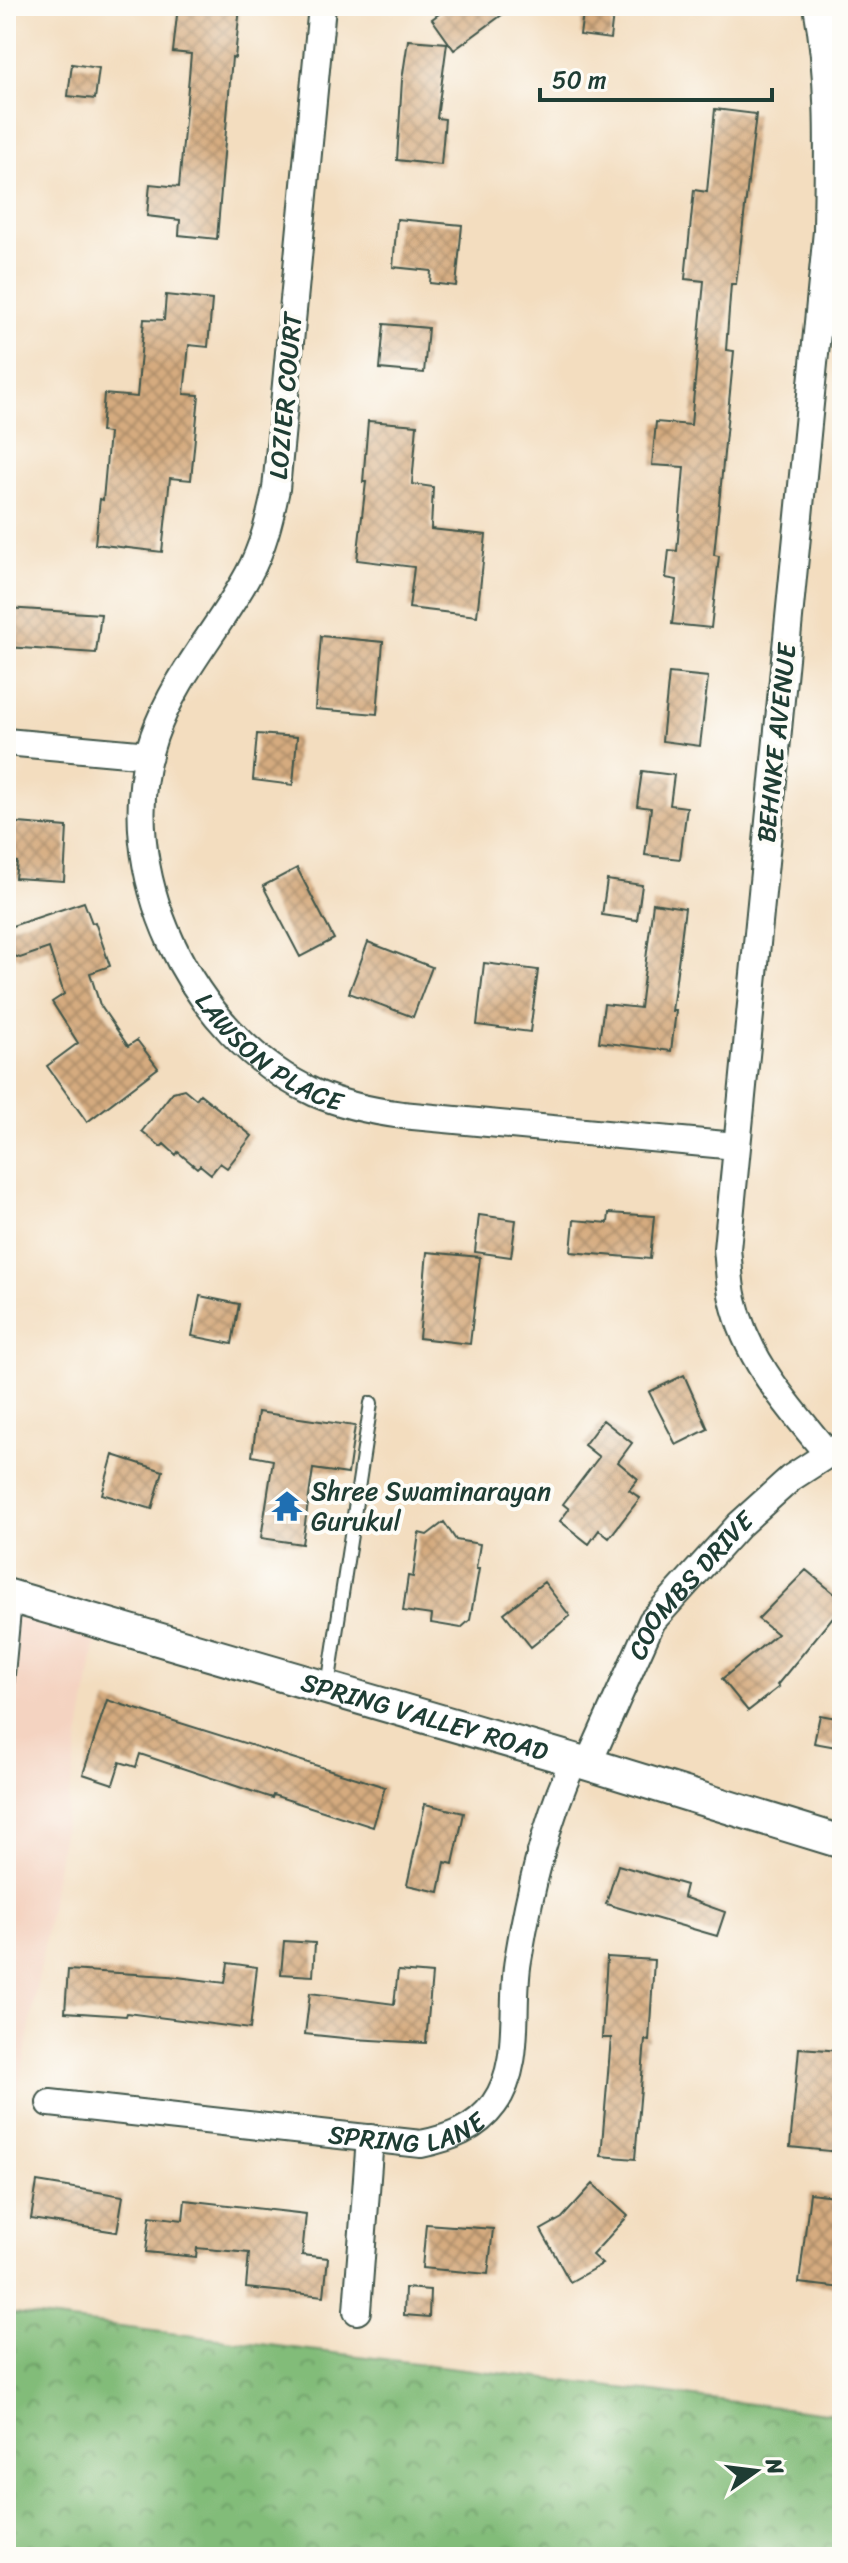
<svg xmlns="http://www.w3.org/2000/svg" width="848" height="2563" viewBox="0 0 848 2563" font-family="Sriracha,sans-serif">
<defs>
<pattern id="forest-crowns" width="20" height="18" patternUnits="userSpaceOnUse" patternTransform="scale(2)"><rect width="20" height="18" fill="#82bc79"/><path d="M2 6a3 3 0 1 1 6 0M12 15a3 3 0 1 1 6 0" fill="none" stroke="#6a9a64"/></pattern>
<pattern id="building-cross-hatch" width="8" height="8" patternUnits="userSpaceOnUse" patternTransform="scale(2)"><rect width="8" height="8" fill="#d5ab7f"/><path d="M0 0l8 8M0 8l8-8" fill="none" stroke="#ac8c69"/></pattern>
</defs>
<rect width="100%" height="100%" fill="#fdfcf7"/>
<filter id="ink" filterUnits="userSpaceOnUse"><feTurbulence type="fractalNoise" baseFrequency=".0125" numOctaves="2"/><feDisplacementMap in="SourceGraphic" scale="16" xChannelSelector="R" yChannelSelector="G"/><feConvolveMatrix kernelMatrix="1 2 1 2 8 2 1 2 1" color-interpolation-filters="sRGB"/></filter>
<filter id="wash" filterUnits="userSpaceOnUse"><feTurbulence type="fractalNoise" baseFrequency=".006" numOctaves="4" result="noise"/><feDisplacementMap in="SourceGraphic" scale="32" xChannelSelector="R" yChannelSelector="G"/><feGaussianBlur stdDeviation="1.8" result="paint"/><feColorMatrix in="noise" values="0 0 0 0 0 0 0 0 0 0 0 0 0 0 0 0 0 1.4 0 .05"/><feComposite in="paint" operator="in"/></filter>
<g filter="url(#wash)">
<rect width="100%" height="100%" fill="#f3ddbf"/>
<!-- built -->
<path fill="#f4d3c1" d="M6,1595L99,1622L6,2166Z"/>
<!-- forest -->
<path fill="url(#forest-crowns)" stroke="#507c56" stroke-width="2" d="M6,2313L842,2415V2557H6Z"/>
<g id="blocks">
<!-- building -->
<path fill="url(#building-cross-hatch)" d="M178,6H240L235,58L232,57L217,239L179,235L180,220L147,216L150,184L179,187L191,54L173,52Z
M450,6H514L454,50L432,19Z
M584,6H614L610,39L580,35Z
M408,40L447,43L437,118L445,119L441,165L397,160L402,80Z
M72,64L99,68L95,99L68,96Z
M715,109L756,114L736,284H731L726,350L734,351L714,555L719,556L711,628L672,624L677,580L666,578L669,550L677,551L684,467L652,465L656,422L691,425L704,281L685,279L694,190L707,192Z
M397,219L462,225L456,286L430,283L431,271L393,267Z
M166,295L212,300L208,347L189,345L184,394L199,395L191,480L170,478L162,552L95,544L100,499L103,500L109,433L101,432L104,394L137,397L144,319L164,320Z
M384,324L428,328L424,373L380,369Z
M368,421L417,425L412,484L433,487L431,529L486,535L477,616L409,608L414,567L357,560L366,482H363Z
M6,608L101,614L96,653L6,647Z
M321,636L383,642L377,714L315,709Z
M669,673L708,677L700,746L662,741Z
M257,734L297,737L293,785L253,780Z
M642,771L674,775L670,805L687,807L680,859L645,855L651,808L637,806Z
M6,822L67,827L64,881L15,878L17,862L6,861Z
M297,868L334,939L300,957L263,886Z
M607,880L642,885L637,920L602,915Z
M84,902L92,923L95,922L110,966L90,973L100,1005L128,1046L137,1040L158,1068L87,1122L47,1066L78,1043L52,1002L64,994L49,948L20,958L6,953V928Z
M653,903L685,908L672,1011H676L671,1051L599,1042L604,1004L640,1008Z
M368,942L432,967L413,1017L349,993Z
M484,963L538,970L530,1032L477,1025Z
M184,1089L196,1099L200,1094L252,1136L227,1168L220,1163L211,1174L200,1165L197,1168L178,1152L176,1155L164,1144L161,1147L142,1131L173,1092Z
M609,1213L654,1216L650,1259L571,1252L574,1220L608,1223Z
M479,1215L516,1220L511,1257L475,1252Z
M427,1252L480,1257L470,1344L419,1338Z
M200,1296L239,1304L232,1344L192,1336Z
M684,1375L708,1429L676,1445L649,1392Z
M258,1412L355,1426L348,1474L313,1469L302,1544L261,1538L273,1460L252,1456Z
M603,1420L632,1443L618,1462L638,1479L629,1490L640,1498L609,1538L599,1530L589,1544L560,1521L569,1509L563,1504L599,1457L584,1445Z
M113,1455L163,1471L152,1509L102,1494Z
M444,1522L456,1540L480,1544L476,1569H479L470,1620L461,1628L431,1623L432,1615L403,1611L408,1576L413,1577L419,1533L427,1535Z
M806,1570L842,1600V1606L777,1685L779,1687L748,1711L722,1679L777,1634L758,1619Z
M544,1582L570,1616L531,1647L504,1613Z
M107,1700L385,1787L373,1827L273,1795L272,1798L140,1754L136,1767L120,1762L113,1784L83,1774Z
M820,1715L842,1719V1748L814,1743Z
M425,1804L464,1813L453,1864L445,1862L439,1892L407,1885Z
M618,1865L686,1885L683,1897L725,1912L717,1936L606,1904Z
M284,1941L315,1943L313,1976L281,1974Z
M607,1957L654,1960L649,2041L645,2040L635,2159L601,2156L611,2038H602Z
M228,1963L257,1967L250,2029L127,2013L126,2016L65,2012L68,1970L169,1976L225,1983Z
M398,1971L432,1974L426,2043L353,2039L305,2034L310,1993L394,2004Z
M799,2048L842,2051V2124L839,2152L790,2147Z
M37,2182L123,2196L117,2232L31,2219Z
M593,2184L628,2216L592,2255L602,2264L570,2282L541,2230L562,2218Z
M810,2193L842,2197V2288L799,2283Z
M185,2200L306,2214L302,2255L328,2258L324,2296L246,2288L249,2253L197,2248L196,2257L146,2252L150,2216L183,2220Z
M426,2224L493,2229L488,2274L422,2268Z
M405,2288L430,2290L429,2317L404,2315Z"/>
</g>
</g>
<g filter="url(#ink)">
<use href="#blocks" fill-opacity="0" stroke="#3f5549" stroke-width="2"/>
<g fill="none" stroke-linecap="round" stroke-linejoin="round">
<defs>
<path id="service" d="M328,1686L371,1403
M6,1695L15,1601"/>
<g id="minor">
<path id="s1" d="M322,6L276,489C270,518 263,548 248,575C218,630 175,676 154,736C109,867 191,1037 315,1093C343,1105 372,1111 402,1115L736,1146"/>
<path d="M817,6C831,80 828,155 827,231L727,1249C729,1265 729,1283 733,1299C747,1361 788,1405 827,1453"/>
<path d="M6,742L149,755"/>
<path id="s2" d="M588,1764L652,1621L739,1525L791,1478L842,1445"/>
<path id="s3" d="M50,2103L421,2144C450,2138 476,2129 494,2104C523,2064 510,2006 518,1960C529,1893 545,1822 574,1760"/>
<path d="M357,2311L370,2138"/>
</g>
<g id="tertiary">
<path id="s4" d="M6,1595L588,1764L842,1842"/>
</g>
</defs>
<!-- service casing -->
<use href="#service" stroke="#3f5549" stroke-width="16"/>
<!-- minor casing -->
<use href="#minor" stroke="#3f5549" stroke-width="30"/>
<!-- tertiary casing -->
<use href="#tertiary" stroke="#3f5549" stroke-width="36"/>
<!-- service -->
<use href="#service" stroke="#fff" stroke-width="12"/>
<!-- minor -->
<use href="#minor" stroke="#fff" stroke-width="26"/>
<!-- tertiary -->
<use href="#tertiary" stroke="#fff" stroke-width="32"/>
</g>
</g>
<!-- icons -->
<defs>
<symbol id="temple-bare" viewBox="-9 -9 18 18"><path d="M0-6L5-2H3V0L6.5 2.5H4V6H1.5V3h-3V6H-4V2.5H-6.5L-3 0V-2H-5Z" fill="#1f6fb2" stroke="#fdfcf7" stroke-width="2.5" paint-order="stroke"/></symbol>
</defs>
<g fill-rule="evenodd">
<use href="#temple-bare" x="265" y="1484" width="44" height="44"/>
</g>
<g text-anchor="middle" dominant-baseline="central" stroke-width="8" stroke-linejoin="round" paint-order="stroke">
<!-- street labels -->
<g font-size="26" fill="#1f3d34" stroke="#fdfcf7">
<text transform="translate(285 396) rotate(-85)">LOZIER COURT</text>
<text transform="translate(776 743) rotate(-84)">BEHNKE AVENUE</text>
<text stroke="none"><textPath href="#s1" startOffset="1126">LAWSON PLACE</textPath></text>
<text stroke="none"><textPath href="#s2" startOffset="208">COOMBS DRIVE</textPath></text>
<text stroke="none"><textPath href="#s4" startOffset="436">SPRING VALLEY ROAD</textPath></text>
<text stroke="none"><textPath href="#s3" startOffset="360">SPRING LANE</textPath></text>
</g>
<!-- poi labels -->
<g font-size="26" fill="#1f3d34" stroke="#fdfcf7" text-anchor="start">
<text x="311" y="1491">Shree Swaminarayan<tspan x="311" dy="30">Gurukul</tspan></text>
</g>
</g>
<!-- margin -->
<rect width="848" height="2563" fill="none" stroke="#fdfcf7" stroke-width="32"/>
<!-- north arrow -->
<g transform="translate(756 2471) rotate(76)" stroke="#fdfcf7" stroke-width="6" paint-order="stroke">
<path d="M0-6L14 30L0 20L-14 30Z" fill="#1f3d34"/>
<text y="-12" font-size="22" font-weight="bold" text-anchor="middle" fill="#1f3d34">N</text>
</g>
<!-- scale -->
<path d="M540 88v12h232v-12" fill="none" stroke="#1f3d34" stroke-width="4"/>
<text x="552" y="88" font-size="24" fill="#1f3d34" stroke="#fdfcf7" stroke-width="6" paint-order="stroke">50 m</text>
</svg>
